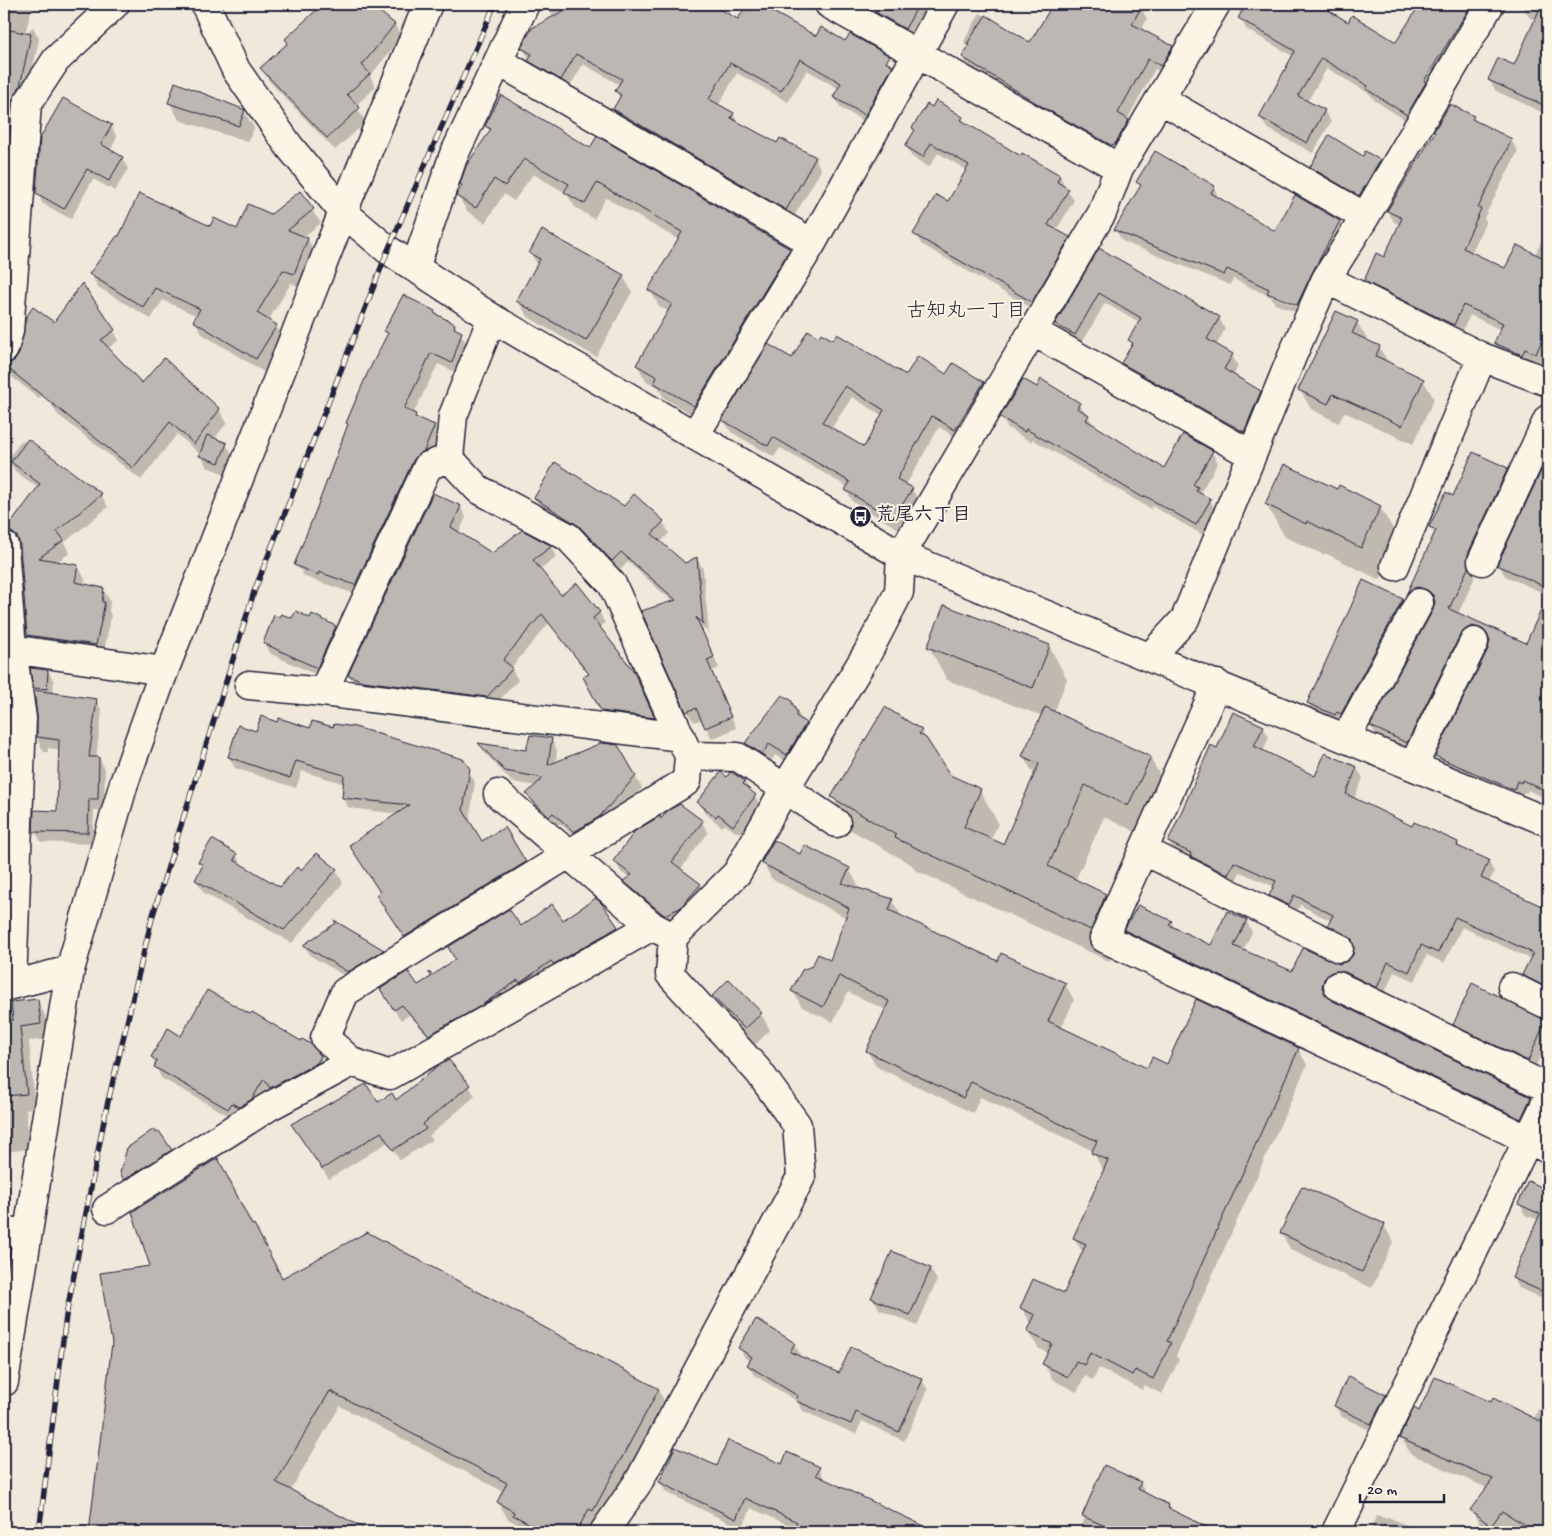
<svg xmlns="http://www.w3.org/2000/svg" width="1552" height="1536" viewBox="0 0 1552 1536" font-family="'Gochi Hand','Klee One',sans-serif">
<rect width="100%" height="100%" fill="#efe8db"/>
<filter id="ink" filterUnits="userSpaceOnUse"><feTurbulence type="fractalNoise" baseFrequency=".02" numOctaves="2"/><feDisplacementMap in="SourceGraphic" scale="10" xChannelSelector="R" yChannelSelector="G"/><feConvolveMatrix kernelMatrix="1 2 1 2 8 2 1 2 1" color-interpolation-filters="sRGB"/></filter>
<g filter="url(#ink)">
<!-- shadow -->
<path fill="#0003" fill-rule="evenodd" d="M4,4H33L25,34L33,27L39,39L28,91L4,86Z
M331,4H368L394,24L402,37L370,76L376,87L355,106L366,122L335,150L269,81L262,68L323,14Z
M546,4H707L739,21L749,4H751L817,38L891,68L897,79L872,126L841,108L834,97L839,89L807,70L788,102L737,73L718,106L733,114L738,123L777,145L815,158L821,170L792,220L620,121L614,109L620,98L616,91L620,85L583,64L568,90L536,72L523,48L556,16L551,13Z
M858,4H942L912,39L873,17L870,11Z
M986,4H1005L1000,12Z
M1045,4H1134L1141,8L1147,19L1141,31L1172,47L1178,59L1168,76L1155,69L1127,120L1135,132L1121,155L970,68L963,57L968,49L964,41L980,13L1030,44L1052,7Z
M1183,4H1201L1196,11Z
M1236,4H1316L1348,23L1397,44L1421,4H1486L1413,125L1374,100L1370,94L1327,68L1307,102L1324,111L1331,122L1313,153L1267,128L1260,117L1294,57L1246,29Z
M1524,4H1548V115L1496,91L1489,80L1514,67L1536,21L1529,17L1522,6Z
M170,103L244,111L254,128L248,142L179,120Z
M1473,117L1476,123L1511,140L1518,151L1484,218L1486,221L1471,254L1506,270L1535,255L1548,226V367L1531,360L1529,365L1501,354L1495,343L1501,330L1470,315L1460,336L1372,292L1365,280L1385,258L1400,225L1394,222L1388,211Z
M962,118L966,124L1021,157L1060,175L1065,188L1074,200L1056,231L1069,238L1075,249L1038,312L921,244L915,234L948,203L967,170L938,153L929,167L912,157L906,146L915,132L913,128Z
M4,122L9,123L16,136L14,156L4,207Z
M111,126L117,137L110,151L122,158L128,169L115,191L93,179L71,219L43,204L37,192Z
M486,126L590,150L789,249L799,265L703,421L664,398L658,387L646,381L637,365L669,312L659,306L650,290L679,240L606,198L594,219L575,207L566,193L533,174L514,201L504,194L485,223L467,211L458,196L490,132Z
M1364,157L1379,161L1386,172L1366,206L1318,178L1311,167Z
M1138,182L1214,187L1219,200L1275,233L1340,222L1346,233L1304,315L1275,304L1271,297L1233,279L1230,285L1122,241L1116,230L1141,187ZM1271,293L1304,306L1303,309L1271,296Z
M299,193L321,223L303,237L308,239L315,253L301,287L291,283L268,321L276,326L283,339L264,372L202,334L195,321L197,316L163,300L151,319L98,287L91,274L210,228L238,230L271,216Z
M1100,250L1219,318L1225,329L1216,346L1232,355L1238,366L1233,376L1260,392L1267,403L1250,443L1129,374L1122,363L1132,345L1130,340L1139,323L1105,303L1081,345L1063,335L1056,324Z
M530,253L623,276L632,292L596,357L528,317L518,301L538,265Z
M434,312L437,316L454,325L467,344L458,373L438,364L413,414L418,420L434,426L440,437L430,462L361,596L305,577L298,566L388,335L386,331Z
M1357,322L1368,341L1379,347L1389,364L1423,380L1434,399L1413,444L1344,412L1339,423L1311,409L1300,390Z
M54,324L112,328L119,340L107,349L142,385L164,360L219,410L227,423L214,439L226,444L233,455L225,474L207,467L201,455L177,434L141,480L57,414L50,402L66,379L39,398L12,377L5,365L15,361Z
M820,338L834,341L906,377L947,376L954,364L984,383L990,395L962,441L939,427L906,485L912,489L918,500L900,530L853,502L846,490L848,487L780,448L774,457L731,432L724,420L792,360ZM852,397L883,416L864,448L831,429Z
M1037,388L1079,404L1095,427L1164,470L1212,452L1218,463L1200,493L1210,500L1216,511L1203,535L1152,506L1151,509L1032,439L1031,442L1008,428L1001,417Z
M21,441H29L101,495L108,507L64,543L70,553L57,562L78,566L85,579L84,585L103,589L110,601L109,611L111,616L103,657L35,648L28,635L21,546L11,531L38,488L15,471L8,459Z
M1548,459V595L1505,576L1499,565Z
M1507,469L1514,480L1474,566V579L1458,614L1526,645L1545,605L1548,606V800L1528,790L1527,793L1524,792L1520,800L1443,767L1437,756L1489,649L1491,641L1488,639L1480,637L1413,753L1378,738L1371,726L1434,610V601L1425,598L1413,605L1407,595L1435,535L1431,527L1454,498Z
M1337,491L1380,507L1399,539L1380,580L1325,553L1324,555L1285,537L1266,504Z
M535,498L624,507L663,522L669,533L660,543L685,564L697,559L703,569L709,633L699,625L719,668L712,671L736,728L712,739L702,719L694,722L687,711L673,602L628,562L619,571L542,509Z
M460,506L466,517L459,533L492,555L551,547L557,557L540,570L561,597L599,612L605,623L599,628L632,671L660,728L608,722L589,675L549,623L511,668L518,680L493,707L356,686L349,675Z
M1364,582L1402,600L1409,611L1342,726L1314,714L1308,703Z
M311,619L336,627L342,638L323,678L271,654L264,643L293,620Z
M1049,646L1067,679L1054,713L1150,758L1169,790L1147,837L1104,817L1075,881L1105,895L1124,928L1109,961L915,870L912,865L851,830L833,797L921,731L949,776L980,790L998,823L991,840L1004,846L1035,776L1023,756L1042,716L947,680L929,647Z
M32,669L48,671L54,682L53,694L96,700L102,711L96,758H99L105,769L104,810H94L93,844L41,842L35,831L59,812L60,750L48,748V752H44L38,741L39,716Z
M790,701L812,735L793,765L775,755L769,765L753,754L746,743Z
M4,715L15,732V749L6,748L10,773L4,774Z
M278,724L462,760L475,782L469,822L482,843L525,862L531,873L412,947L384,906L381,893L399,814L349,808L343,798L345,784L302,771L296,788L235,768L229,757L257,733Z
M1263,727L1269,737L1263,752L1315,778L1357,768L1363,778L1354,799L1413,828L1458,843L1461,849L1488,861L1494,872L1489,883L1548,910V994L1530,985L1524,975L1531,959L1462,927L1444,963L1427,955L1415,981L1394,972L1383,997L1329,991L1328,999L1531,1098L1537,1109L1527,1129L1132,941L1126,930L1171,922L1175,929L1211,946L1246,921L1252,932L1243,951L1292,973L1339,965L1348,962L1354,955L1356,948L1336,936L1329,925L1331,921L1300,905L1295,915L1277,906L1271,896L1275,887L1240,872L1234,885L1176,853L1169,842L1218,749Z
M551,739L557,750L556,763L617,746L642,788L605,828L581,843L561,824H553L534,805L528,794L536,786L512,782L486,754L480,745L527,751Z
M727,779L744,782L762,807L743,832H735L725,824L722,827L705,813L699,802Z
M661,821L702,822L708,833L680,870L700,885L707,896L671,925L631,892L625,881L629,878L621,872L615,861Z
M236,855L244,868L280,888L302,872L336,870L343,883L292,943L204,893L196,880L203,868L200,862Z
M801,855L849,869L858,885L856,889L892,900L902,917L998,963L1065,984L1074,1000L1061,1029L1148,1070L1298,1049L1307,1065L1176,1356L1179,1360L1162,1394L1144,1385L1142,1390L1099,1368L1093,1380L1085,1376L1077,1392L1053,1380L1044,1364L1049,1353L1038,1348L1029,1332L1031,1324L1022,1308L1064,1295L1083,1253L1074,1238L1105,1170L1102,1169L1093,1151L980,1097L973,1113L877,1067L867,1051L886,1010L848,992L833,1022L802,1007L793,991L831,961L847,918L772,879L763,863Z
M603,906L624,939L436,1045L409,1015L401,1020L388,1000L417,987L521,928L563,922Z
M304,946L383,950L389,961L355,982L311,956Z
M714,996L761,1014L770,1030L755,1045L724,1013Z
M37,1000L45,1015L49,1039L29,1041L35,1108L26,1109L30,1149L4,1152V1009Z
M1545,1021L1548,1027V1039L1534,1071L1461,1036L1455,1025Z
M181,1038L320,1056L327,1068L277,1099L271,1088L258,1110L235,1119L161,1078L152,1057Z
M469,1086L475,1096L429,1136L432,1140L400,1160L388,1142L329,1179L299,1135L377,1104Z
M171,1150L177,1161L128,1184L121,1173Z
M1529,1183L1548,1191L1547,1301L1519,1288L1513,1278L1539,1220L1525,1215L1520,1204Z
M254,1225L283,1279L658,1390L667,1406L594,1532H526L521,1526L508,1519L498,1502L504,1492L340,1406L290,1491L368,1532H90L113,1343L152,1267Z
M1384,1225L1393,1242L1372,1288L1291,1250L1281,1233Z
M4,1250L14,1265L4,1322Z
M930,1269L937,1280L917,1326L879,1309L873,1298Z
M794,1344L800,1354L798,1357L839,1375L922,1380L928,1390L904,1441L862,1421L856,1434L803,1411L797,1401L754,1375L748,1365L751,1361L745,1358L740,1348Z
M1385,1396L1391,1407L1378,1434L1342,1417L1335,1406Z
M1491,1404L1534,1419L1538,1409L1548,1414V1532H1521L1512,1527L1508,1532H1488L1481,1527L1472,1511L1487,1488L1411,1454L1401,1438L1420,1413Z
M783,1465L819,1468L825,1480L923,1527L926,1532H793L795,1528L751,1508L742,1529L666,1492L660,1482L718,1467Z
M1140,1483L1146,1494L1169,1506L1172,1511L1199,1525L1203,1532H1078L1085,1518L1083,1515Z
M1377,1515L1386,1519L1388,1517L1422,1532H1369Z"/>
<!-- building -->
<path fill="#bcb7b3" stroke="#22223b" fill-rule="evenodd" d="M323,4H370L395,24L362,65L370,74L347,94L360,108L327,138L260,68L288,43L285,39Z
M576,4H710L738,19L747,4H759L816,36L821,27L845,41L850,34L890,56L886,62L893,66L865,115L833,97L841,83L800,59L781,91L730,63L709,99L734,113L731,118L777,143L780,138L816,157L786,210L613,109L621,95L615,91L622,79L576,54L561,80L528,61L532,54L521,48L532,28Z
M866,4H919L905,29L865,6Z
M1053,4H1143L1132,24L1173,46L1161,66L1148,59L1118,113L1129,120L1115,144L1111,145L1046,109L962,57L969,45L967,44L986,15L1030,42Z
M1247,4H1318L1348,22L1352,15L1396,42L1420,4H1472L1424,81L1426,82L1407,115L1366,89L1368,86L1321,58L1298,96L1325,110L1307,143L1259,117L1295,51L1238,18Z
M1542,4H1548V107L1488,80L1498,58L1514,65Z
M4,29L31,34L20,86L12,102L10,115H4Z
M175,82L245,110L239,126L168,103Z
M501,95L590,148L597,136L790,249L694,406L654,383L657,377L636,365L672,304L648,290L682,232L597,183L585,204L564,192L569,184L524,159L505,186L494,179L476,208L456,196L462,185L460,184L466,166L491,129L485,126Z
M63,98L112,125L101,144L123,157L109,181L87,169L64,209L36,193L40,138Z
M936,100L963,117L961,120L1021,156L1022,153L1060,175L1057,182L1069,189L1048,225L1070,237L1032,302L913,234L936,195L948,201L969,165L931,143L923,157L905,146L915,130L912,128L927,104L932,107Z
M1450,104L1474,116L1472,119L1512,139L1478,208L1481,209L1463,248L1505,268L1517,245L1548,260V326L1536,354L1525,349L1522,355L1494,343L1503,323L1463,305L1454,325L1364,281L1376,253L1384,257L1402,218L1387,211L1435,132L1434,131Z
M1329,135L1363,156L1365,151L1380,160L1359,196L1310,167Z
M1155,151L1215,186L1211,193L1275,231L1295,195L1340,221L1312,273L1297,305L1267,293L1269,289L1227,269L1224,275L1114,230L1141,185L1136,182Z
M300,191L314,209L288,230L308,238L294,274L283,270L257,313L277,325L256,359L193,321L200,309L155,288L143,307L89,274L117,236H119L139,193L210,226L214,218L237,229L248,204L271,214Z
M542,230L624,275L586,341L516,301L540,259L529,253Z
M1099,248L1220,317L1207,339L1233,354L1224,369L1261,391L1244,432L1121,363L1133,343L1128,340L1141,318L1099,293L1075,335L1055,324Z
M82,283L115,330L101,340L142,383L164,358L220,409L194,444L170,422L133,468L5,366L15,360L19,354L26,317L33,307L54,322Z
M403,295L435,311L434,313L455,324L454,328L462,332L452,363L431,353L404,409L416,414L415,417L435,425L424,451L414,459L355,585L319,572L318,575L294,565L316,510L348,424L346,423L367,374L388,333L384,331Z
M1336,311L1358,321L1352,333L1380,346L1376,356L1424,379L1402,426L1333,394L1328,404L1298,390Z
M808,330L819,337L821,333L833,340L837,334L906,375L918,356L946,374L953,363L984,382L955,430L932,416L897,479L913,488L893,519L845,490L850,482L773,437L768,446L722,420L768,344L792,358ZM845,386L884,410L864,447L822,422Z
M1023,379L1037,387L1041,379L1080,403L1077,408L1089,415L1086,420L1164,468L1183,434L1213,451L1193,485L1198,487L1196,491L1211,499L1196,525L1145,496L1144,498L1026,429L1025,432L1000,417Z
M207,435L227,443L219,463L199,456Z
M28,439L102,494L57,531L64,540L39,558L78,565L75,582L104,588L102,602H105L96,645L27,635L20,545L17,536L7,529L40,484L11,462Z
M1473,452L1508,468L1468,554V568L1449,609L1526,643L1548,595V792L1522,780L1521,783L1517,781L1514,790L1435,756L1488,649L1490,641L1487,634L1480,628L1472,626L1466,629L1460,635L1407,743L1370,726L1433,610L1435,602L1433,595L1427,590L1418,587L1411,589L1406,595L1436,530L1429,527L1446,492L1453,496Z
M1548,456V588L1497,565Z
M555,462L624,506L634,494L664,521L652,534L685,563L697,557L703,624L696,617L714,657L707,660L731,717L705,728L696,708L686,712L641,611L676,600L621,552L612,561L579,526L534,498Z
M1284,464L1337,489L1339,485L1381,506L1361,548L1307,521L1306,524L1265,504Z
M433,493L461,506L451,527L492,553L522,530L552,546L533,560L561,595L577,583L600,612L593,618L633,670L655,718L601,711L583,677L589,674L542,614L503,660L513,668L487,697L363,681L348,675Z
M1363,580L1403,599L1341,714L1337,712L1335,715L1307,703Z
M944,605L1050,645L1033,688L927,647Z
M296,611L310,618L312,614L336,626L317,668L263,643L274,615L279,617L281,614L292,618Z
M30,668L48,670L47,689L33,688Z
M34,690L97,699L89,757H99L98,799H89L88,833L33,832L34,810L57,811L59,740L37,737V716Z
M782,695L791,700L797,713L796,716L806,723L787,755L769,744L762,754L745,743Z
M885,707L922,730L919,734L926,738L950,775L981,789L964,827L1003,844L1039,764L1022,756L1045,707L1151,757L1128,806L1085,785L1048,866L1106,894L1091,930L895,838L896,835L831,797Z
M1233,712L1264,726L1254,746L1315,776L1325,753L1357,767L1346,794L1412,826L1414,822L1458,842L1457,846L1489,860L1481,878L1548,909V988L1522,975L1533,953L1455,917L1438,953L1421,945L1409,972L1388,962L1377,988L1345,972L1336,971L1330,973L1324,979L1322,987L1325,994L1331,1000L1531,1097L1521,1119L1124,930L1138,905L1172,921L1169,925L1211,945L1227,911L1247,920L1234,946L1292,971L1303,948L1339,964L1347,961L1353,955L1354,947L1352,939L1328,925L1333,915L1294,895L1289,905L1269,896L1276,881L1234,862L1228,875L1190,856L1191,853L1168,842L1211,745L1217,748Z
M261,716L277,722L279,718L310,728L312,721L333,727L334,724L355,727L463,759L470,769L463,810L482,841L505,827L526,862L404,937L376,895L380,892L349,845L410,805L342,798L344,775L296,761L290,778L228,757L238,725L256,731Z
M530,735L552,738L548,765L601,743L618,745L636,776L599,817L574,832L553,813L549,817L526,794L543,778L505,771L478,743L526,750Z
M721,772L727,777L730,772L733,773L745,781L743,784L756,795L733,826L718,814L716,817L697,802Z
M680,804L703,821L672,862L701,884L680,908L664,915L623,881L632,875L613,861L635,831L660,816L661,819L667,811Z
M212,839L237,854L234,860L280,887L297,867L301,870L317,853L337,869L284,930L195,880L203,865L198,862Z
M774,840L800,854L804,845L850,868L842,883L893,899L889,910L998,961L1001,953L1066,983L1048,1021L1147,1068L1152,1057L1167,1064L1196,999L1299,1048L1167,1341L1171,1343L1153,1379L1135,1370L1132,1375L1090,1353L1084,1365L1076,1361L1068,1377L1042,1364L1052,1344L1027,1332L1035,1315L1020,1308L1033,1279L1064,1293L1086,1244L1073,1238L1108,1160L1091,1153L1097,1141L971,1082L963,1098L866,1051L889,1001L839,976L823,1007L791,991L802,970L812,966L818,954L830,960L849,908L761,863Z
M596,898L603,905L618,927L554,964L551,961L520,983L518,980L479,1007L429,1035L402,1005L394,1010L380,989L408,971L418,985L431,977L428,972L433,975L455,959L448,947L509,909L521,926L552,904L563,920Z
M334,920L337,922L384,950L348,972L303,945L336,923Z
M729,979L762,1013L745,1029L712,996Z
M1472,983L1546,1020L1528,1061L1453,1025Z
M207,990L250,1014L252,1012L301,1041L302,1039L311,1044L321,1056L317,1063L270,1088L264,1079L252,1099L239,1107L232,1103L228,1109L154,1067L157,1061L151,1057L168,1028L181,1036Z
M38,999L41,1024L20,1027L27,1094L4,1096V1021L13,1020L11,1002Z
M449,1060L470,1085L423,1124L426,1129L393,1150L381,1132L322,1169L291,1124L366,1084L378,1102L392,1093L396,1100L436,1067Z
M154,1129L156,1133L159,1131L172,1150L124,1180L120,1173L127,1148Z
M218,1158L252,1225L254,1224L282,1278L367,1232L659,1389L593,1511L589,1509L576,1532H545L513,1515L514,1512L497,1502L507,1483L330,1391L276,1482L371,1532H89L112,1343L100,1273L150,1266L132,1212Z
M1528,1181L1548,1190V1277L1541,1291L1512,1278L1540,1214L1518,1204Z
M1302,1186L1385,1224L1362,1272L1280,1233Z
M892,1251L931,1268L910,1315L871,1298Z
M756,1319L795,1343L790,1352L839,1373L851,1347L923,1379L899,1432L856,1412L851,1424L796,1401L798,1396L747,1365L752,1357L738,1348Z
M1348,1376L1386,1395L1371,1424L1334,1406Z
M1435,1377L1491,1402L1493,1398L1548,1425V1532H1537L1502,1511L1491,1526L1470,1510L1493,1479L1399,1438L1414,1408L1419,1411Z
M728,1440L782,1464L787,1452L820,1467L816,1475L937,1532H792L797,1522L745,1498L736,1519L659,1482L675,1447L717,1466Z
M1104,1465L1141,1482L1138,1489L1169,1505L1168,1508L1217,1532H1119L1082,1516Z"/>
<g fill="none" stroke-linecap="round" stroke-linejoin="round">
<defs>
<path id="street" d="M829,4L1119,168
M498,61L812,243
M1160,99L1365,217
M415,268L453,157L525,4
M1326,279L1482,357L1548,382
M492,318L453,416L449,458L478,489L568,537L612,584L689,756L687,781L345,992L325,1038L352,1062L390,1075L652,926
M1034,332L1252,455
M4,349L9,331L27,104L56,60L115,4
M695,435L812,243L945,4
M4,546L12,649L22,718L12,984
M1482,561L1548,419
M1395,566L1482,357
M4,648L164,671
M1151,656L1185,619L1293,354L1326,279L1365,217L1490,4
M1217,684L1104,938L1548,1149
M249,685L323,692L681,737
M323,692L428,466L449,458
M1346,738L1419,603
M689,756L738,757L836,823
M1413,766L1474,642
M498,794L652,926L667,934
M1143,850L1339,948
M1338,986L1548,1088
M4,987L70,970
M1512,987L1548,1005
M107,1209L270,1106L352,1062
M4,1234L27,1230
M604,1532L639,1481L801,1177L797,1125L759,1072L670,974L673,937L737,873L784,790L868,652L899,592L901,555L1102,213L1119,168L1216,4
M1336,1532L1548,1099"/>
<path id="secondary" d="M205,4L236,70L289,146L343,212L388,250L492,318L901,555L1548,822
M4,1382L70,970L124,783L164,671L343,212L428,4"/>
</defs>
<!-- street casing -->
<use href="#street" stroke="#22223b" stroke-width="31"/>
<!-- secondary casing -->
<use href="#secondary" stroke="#22223b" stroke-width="31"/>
<!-- street -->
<use href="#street" stroke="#fcf5e5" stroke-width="28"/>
<!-- secondary -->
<use href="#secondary" stroke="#fcf5e5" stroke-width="28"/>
<defs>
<path id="rail" d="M39,1532L66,1316L106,1110L152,918L254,592L388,250L495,4"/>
</defs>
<!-- rail casing -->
<use href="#rail" stroke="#22223b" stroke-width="5.5"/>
<!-- rail -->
<use href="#rail" stroke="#fcf5e5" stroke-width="4" stroke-dasharray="11" stroke-linecap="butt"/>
</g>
</g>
<!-- icons -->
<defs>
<symbol id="bus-disc" viewBox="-11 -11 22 22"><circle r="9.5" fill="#22223b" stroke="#fcf5e5"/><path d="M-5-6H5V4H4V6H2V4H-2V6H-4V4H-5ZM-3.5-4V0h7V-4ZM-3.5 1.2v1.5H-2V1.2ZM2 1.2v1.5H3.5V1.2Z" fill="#fff"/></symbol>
</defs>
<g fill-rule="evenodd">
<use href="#bus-disc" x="848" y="504" width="25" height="25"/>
</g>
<g text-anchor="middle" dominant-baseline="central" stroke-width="4" stroke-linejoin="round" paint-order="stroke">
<!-- poi labels -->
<g font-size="19" font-weight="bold" fill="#22223b" stroke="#fcf5e5" text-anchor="start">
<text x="876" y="516">荒尾六丁目</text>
</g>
<!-- neighbourhood labels -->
<g font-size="20" fill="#22223b" stroke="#fcf5e5">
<text x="966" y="312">古知丸一丁目</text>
</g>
</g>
<!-- margin -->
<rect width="1552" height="1536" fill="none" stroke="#fcf5e5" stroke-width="20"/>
<rect x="10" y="10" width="1532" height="1516" fill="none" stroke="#22223b" stroke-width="2" filter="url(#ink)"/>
<!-- scale -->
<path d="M1360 1494v8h84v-8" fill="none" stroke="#22223b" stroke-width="2.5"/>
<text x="1367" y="1494" font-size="15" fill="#22223b" stroke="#fcf5e5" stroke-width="4" paint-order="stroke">20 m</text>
</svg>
